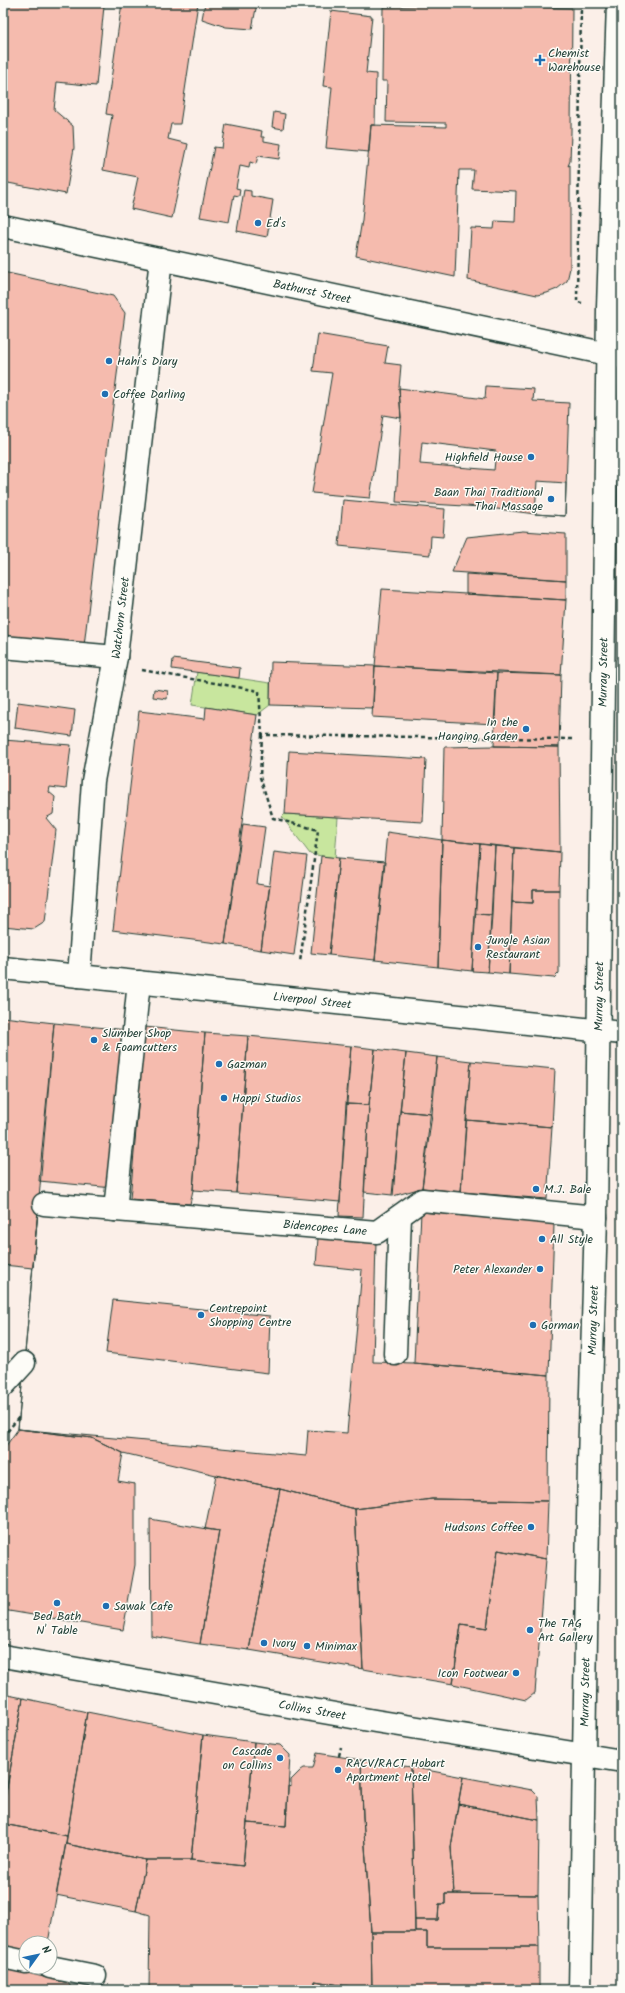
<svg xmlns="http://www.w3.org/2000/svg" width="625" height="1993" viewBox="0 0 625 1993" font-family="Kalam,sans-serif">
<rect width="100%" height="100%" fill="#fbefe8"/>
<filter id="ink" filterUnits="userSpaceOnUse"><feTurbulence type="fractalNoise" baseFrequency=".025" numOctaves="2"/><feDisplacementMap in="SourceGraphic" scale="8" xChannelSelector="R" yChannelSelector="G"/><feConvolveMatrix kernelMatrix="1 2 1 2 8 2 1 2 1" color-interpolation-filters="sRGB"/></filter>
<g filter="url(#ink)">
<!-- green -->
<path fill="#c8e69e" stroke="#749269" d="M197,672L270,683V705L257,715L192,705Z
M285,814L338,817L335,858L310,854L282,817Z"/>
<!-- building -->
<path fill="#f5bbae" stroke="#1f3d34" fill-rule="evenodd" d="M3,3H85L104,6L96,86L57,82L54,110L73,126L74,148L66,194L3,182Z
M122,3H198L180,124H171L168,139L188,144L172,218L131,209L138,177L103,170L112,115L106,114Z
M205,3H257L252,29L226,27L202,19Z
M445,5L572,8L571,132L570,161L568,166L570,165V268L567,281L557,289L547,293L537,295L468,280L471,228L494,229L495,221L515,222L516,191L472,189L474,170H459L455,277L356,256L362,220L371,125L446,127V123L386,122L387,81H382L383,7Z
M331,11L372,16L366,73L376,74L375,125H371L369,152L326,148L332,87L323,86Z
M274,112L285,114L283,129L272,127Z
M226,124L262,131L261,137H264V141L281,144L279,159L258,156L256,164L250,162L249,168L240,166L236,188L240,189L239,196L234,195L229,222L200,217L214,147L222,148Z
M244,190L251,191V196L273,200L267,237L237,231Z
M3,272L113,296L125,313L104,475L84,646L3,638Z
M318,334L388,346L385,363L401,365L399,388L401,418L383,415L370,498L312,493L332,373L313,371Z
M486,386L534,389L533,401L569,403L565,516L535,514L482,507L396,502L401,418L399,388L485,399ZM422,442L496,451L494,470L420,464Z
M537,481L566,483L565,516L535,514Z
M343,500L445,509L443,537L431,536L430,555L339,546Z
M523,531L566,534V580L452,572L467,537Z
M466,574L566,580V600L466,594Z
M382,589L566,600L561,675L375,666Z
M173,659L240,668L239,678L172,669Z
M271,662L375,666L373,708L270,705Z
M375,666L497,673L494,724L372,717Z
M497,673L561,675L559,747L494,746Z
M154,689L168,691L167,699L153,697Z
M18,702L75,710L72,736L15,728Z
M206,707L257,715L225,944L113,930L139,711L205,719Z
M3,740L71,745L66,789L50,787L49,792L55,797L53,814L46,818L56,830L45,922L34,929L3,926Z
M494,746L559,747L560,852L442,840L444,747Z
M289,751L426,759L423,822L285,814Z
M243,824L265,827L257,884L270,886L261,950L225,944Z
M387,832L442,840L438,967L375,960Z
M442,840L480,844L472,971L438,967Z
M480,844L495,846L492,915L475,914Z
M495,846L514,848L509,974L488,972Z
M514,848L560,852L559,890H533V903L512,902Z
M274,852L307,856L294,955L261,950Z
M321,856L339,858L329,955L311,953Z
M339,858L385,862L375,960L329,955Z
M533,890H559V973L554,978L509,974L512,902L533,903Z
M475,914L492,915L488,972L472,971Z
M3,1017L54,1023L33,1268L3,1265Z
M54,1023L128,1030L113,1188L39,1181Z
M145,1027L205,1033L193,1190L190,1204L130,1199Z
M205,1033L248,1036L236,1193L193,1190Z
M248,1036L351,1046L340,1202L236,1193Z
M351,1046L375,1049L369,1105L346,1104Z
M375,1049L406,1053L392,1195L364,1192L369,1105Z
M406,1053L437,1057L432,1114L400,1111Z
M437,1057L471,1061L461,1192L422,1188Z
M471,1061L555,1069L552,1127L466,1120Z
M346,1104L369,1105L363,1217L339,1216Z
M400,1111L432,1114L422,1188L393,1196Z
M466,1120L552,1127L547,1199L461,1192Z
M38,1211L318,1238L316,1265L362,1270L347,1433L308,1430L306,1456L18,1429ZM113,1300L270,1316L268,1373L106,1353Z
M38,1211L376,1241L373,1362L414,1363L549,1375L548,1501L432,1499L355,1509L280,1489L216,1475L123,1453L92,1438L18,1429Z
M421,1212L554,1224L549,1375L414,1363Z
M18,1429L92,1438L123,1453L118,1481L135,1484V1565L123,1630L3,1610V1450Z
M216,1475L280,1489L249,1650L200,1644L219,1531L205,1529Z
M280,1489L355,1509L363,1669L249,1650Z
M432,1499L548,1501L546,1559L498,1550L487,1628L461,1624L453,1684L363,1669L355,1509Z
M150,1519L219,1531L200,1644L151,1636Z
M498,1550L546,1559L535,1693L526,1700L453,1684L461,1624L487,1628Z
M3,1694L23,1698L3,1810Z
M23,1698L87,1712L67,1836L3,1824V1810Z
M87,1712L203,1735L191,1860H146L66,1844Z
M203,1735L254,1742L243,1866L191,1860Z
M254,1742L280,1745L290,1755L286,1826L247,1823Z
M317,1753L361,1760L363,1817L371,1932L372,1990L315,1981V1990H149L150,1915L136,1911L146,1860H191L243,1866L247,1823L286,1826L288,1786L291,1787V1780L301,1770L304,1768H313Z
M361,1760L411,1767L415,1932H371L363,1817Z
M411,1767L463,1777L451,1847L454,1894H445V1904H439L438,1920H415Z
M463,1777L532,1790L538,1796L539,1820L458,1804Z
M458,1804L539,1820L538,1895L454,1894L451,1847Z
M3,1824L67,1836L48,1943H26V1950L3,1946Z
M66,1844L146,1860L136,1911L56,1895Z
M445,1894L538,1895L539,1947H427V1932H415V1920H438L439,1904H445Z
M371,1932H427V1947H539V1990H372Z
M3,1967L68,1983L73,1990H3Z
M315,1981L370,1990H315Z"/>
<g fill="none" stroke-linecap="round" stroke-linejoin="round">
<defs>
<g id="minor">
<path id="s1" d="M3,226L622,357"/>
<path d="M3,647L116,657"/>
<path id="s2" d="M79,976L93,781L116,657L161,259"/>
<path id="s3" d="M44,1204L377,1232L422,1200L596,1217"/>
<path d="M115,1210L139,982"/>
<path d="M395,1354L400,1216"/>
<path d="M3,1386L24,1363"/>
<path id="s4" d="M3,1656L375,1721L622,1761"/>
<path d="M3,1957L26,1962"/>
<path d="M50,1967L95,1976"/>
</g>
<g id="major">
<path id="s5" d="M3,968L622,1033"/>
<path id="s6" d="M580,1990L589,1462L596,1217L608,308L618,3"/>
</g>
</defs>
<!-- minor casing -->
<use href="#minor" stroke="#1f3d34" stroke-width="25"/>
<!-- major casing -->
<use href="#major" stroke="#1f3d34" stroke-width="25"/>
<!-- path -->
<path stroke="#1f3d34" stroke-width="2.5" stroke-dasharray="4 3" stroke-linecap="butt" d="M581,3L577,302L582,303
M142,670L259,691L262,735L574,739
M262,735L260,777L273,818L318,830L300,962
M3,1437L19,1417
M339,1756L341,1747"/>
<!-- minor -->
<use href="#minor" stroke="#fdfcf7" stroke-width="22"/>
<!-- major -->
<use href="#major" stroke="#fdfcf7" stroke-width="22"/>
</g>
</g>
<!-- markers -->
<g fill="#1f6fb2" stroke="#fdfcf7" stroke-width="1.5">
<path d="M538 54h4v4h4v4h-4v4h-4v-4h-4v-4h4z"/>
<circle cx="258" cy="223" r="4"/>
<circle cx="109" cy="361" r="4"/>
<circle cx="105" cy="394" r="4"/>
<circle cx="531" cy="457" r="4"/>
<circle cx="551" cy="499" r="4"/>
<circle cx="526" cy="729" r="4"/>
<circle cx="478" cy="947" r="4"/>
<circle cx="94" cy="1040" r="4"/>
<circle cx="219" cy="1064" r="4"/>
<circle cx="224" cy="1098" r="4"/>
<circle cx="536" cy="1189" r="4"/>
<circle cx="542" cy="1239" r="4"/>
<circle cx="540" cy="1269" r="4"/>
<circle cx="201" cy="1315" r="4"/>
<circle cx="533" cy="1325" r="4"/>
<circle cx="531" cy="1527" r="4"/>
<circle cx="57" cy="1603" r="4"/>
<circle cx="106" cy="1606" r="4"/>
<circle cx="530" cy="1630" r="4"/>
<circle cx="264" cy="1643" r="4"/>
<circle cx="307" cy="1646" r="4"/>
<circle cx="516" cy="1673" r="4"/>
<circle cx="280" cy="1758" r="4"/>
<circle cx="338" cy="1770" r="4"/>
</g>
<g text-anchor="middle" dominant-baseline="central" stroke-width="3" stroke-linejoin="round" paint-order="stroke">
<!-- poi labels -->
<g font-size="12" fill="#1f3d34" stroke="#fdfcf7" text-anchor="start">
<text x="548" y="53">Chemist<tspan x="548" dy="14">Warehouse</tspan></text>
<text x="266" y="223">Ed's</text>
<text x="117" y="361">Hahi's Diary</text>
<text x="113" y="394">Coffee Darling</text>
<text x="523" y="457" text-anchor="end">Highfield House</text>
<text x="543" y="492" text-anchor="end">Baan Thai Traditional<tspan x="543" dy="14">Thai Massage</tspan></text>
<text x="518" y="722" text-anchor="end">In the<tspan x="518" dy="14">Hanging Garden</tspan></text>
<text x="486" y="940">Jungle Asian<tspan x="486" dy="14">Restaurant</tspan></text>
<text x="102" y="1033">Slumber Shop<tspan x="102" dy="14">&amp; Foamcutters</tspan></text>
<text x="227" y="1064">Gazman</text>
<text x="232" y="1098">Happi Studios</text>
<text x="544" y="1189">M.J. Bale</text>
<text x="550" y="1239">All Style</text>
<text x="532" y="1269" text-anchor="end">Peter Alexander</text>
<text x="209" y="1308">Centrepoint<tspan x="209" dy="14">Shopping Centre</tspan></text>
<text x="541" y="1325">Gorman</text>
<text x="523" y="1527" text-anchor="end">Hudsons Coffee</text>
<text x="114" y="1606">Sawak Cafe</text>
<text x="57" y="1616" text-anchor="middle">Bed Bath<tspan x="57" dy="14">N' Table</tspan></text>
<text x="538" y="1623">The TAG<tspan x="538" dy="14">Art Gallery</tspan></text>
<text x="272" y="1643">Ivory</text>
<text x="315" y="1646">Minimax</text>
<text x="508" y="1673" text-anchor="end">Icon Footwear</text>
<text x="272" y="1751" text-anchor="end">Cascade<tspan x="272" dy="14">on Collins</tspan></text>
<text x="346" y="1763">RACV/RACT Hobart<tspan x="346" dy="14">Apartment Hotel</tspan></text>
</g>
<!-- street labels -->
<g font-size="12" fill="#1f3d34" stroke="#fdfcf7">
<text stroke="none"><textPath href="#s1" startOffset="316">Bathurst Street</textPath></text>
<text stroke="none"><textPath href="#s2" startOffset="361">Watchorn Street</textPath></text>
<text stroke="none"><textPath href="#s6" startOffset="1318">Murray Street</textPath></text>
<text stroke="none"><textPath href="#s6" startOffset="994">Murray Street</textPath></text>
<text stroke="none"><textPath href="#s5" startOffset="311">Liverpool Street</textPath></text>
<text stroke="none"><textPath href="#s3" startOffset="282">Bidencopes Lane</textPath></text>
<text stroke="none"><textPath href="#s6" startOffset="670">Murray Street</textPath></text>
<text stroke="none"><textPath href="#s6" startOffset="298">Murray Street</textPath></text>
<text stroke="none"><textPath href="#s4" startOffset="314">Collins Street</textPath></text>
</g>
</g>
<!-- margin -->
<rect width="625" height="1993" fill="none" stroke="#fdfcf7" stroke-width="16"/>
<rect x="8" y="8" width="609" height="1977" fill="none" stroke="#1f3d34" stroke-width="1.5" filter="url(#ink)"/>
<!-- north arrow -->
<g transform="translate(38 1955) rotate(57)"><circle r="19" fill="#fdfcf7" stroke="#a4b0a9"/>
<path d="M0-3L7 15L0 10L-7 15Z" fill="#1f6fb2"/>
<text y="-6" font-size="11" font-weight="bold" text-anchor="middle" fill="#1f3d34">N</text>
</g>
</svg>
